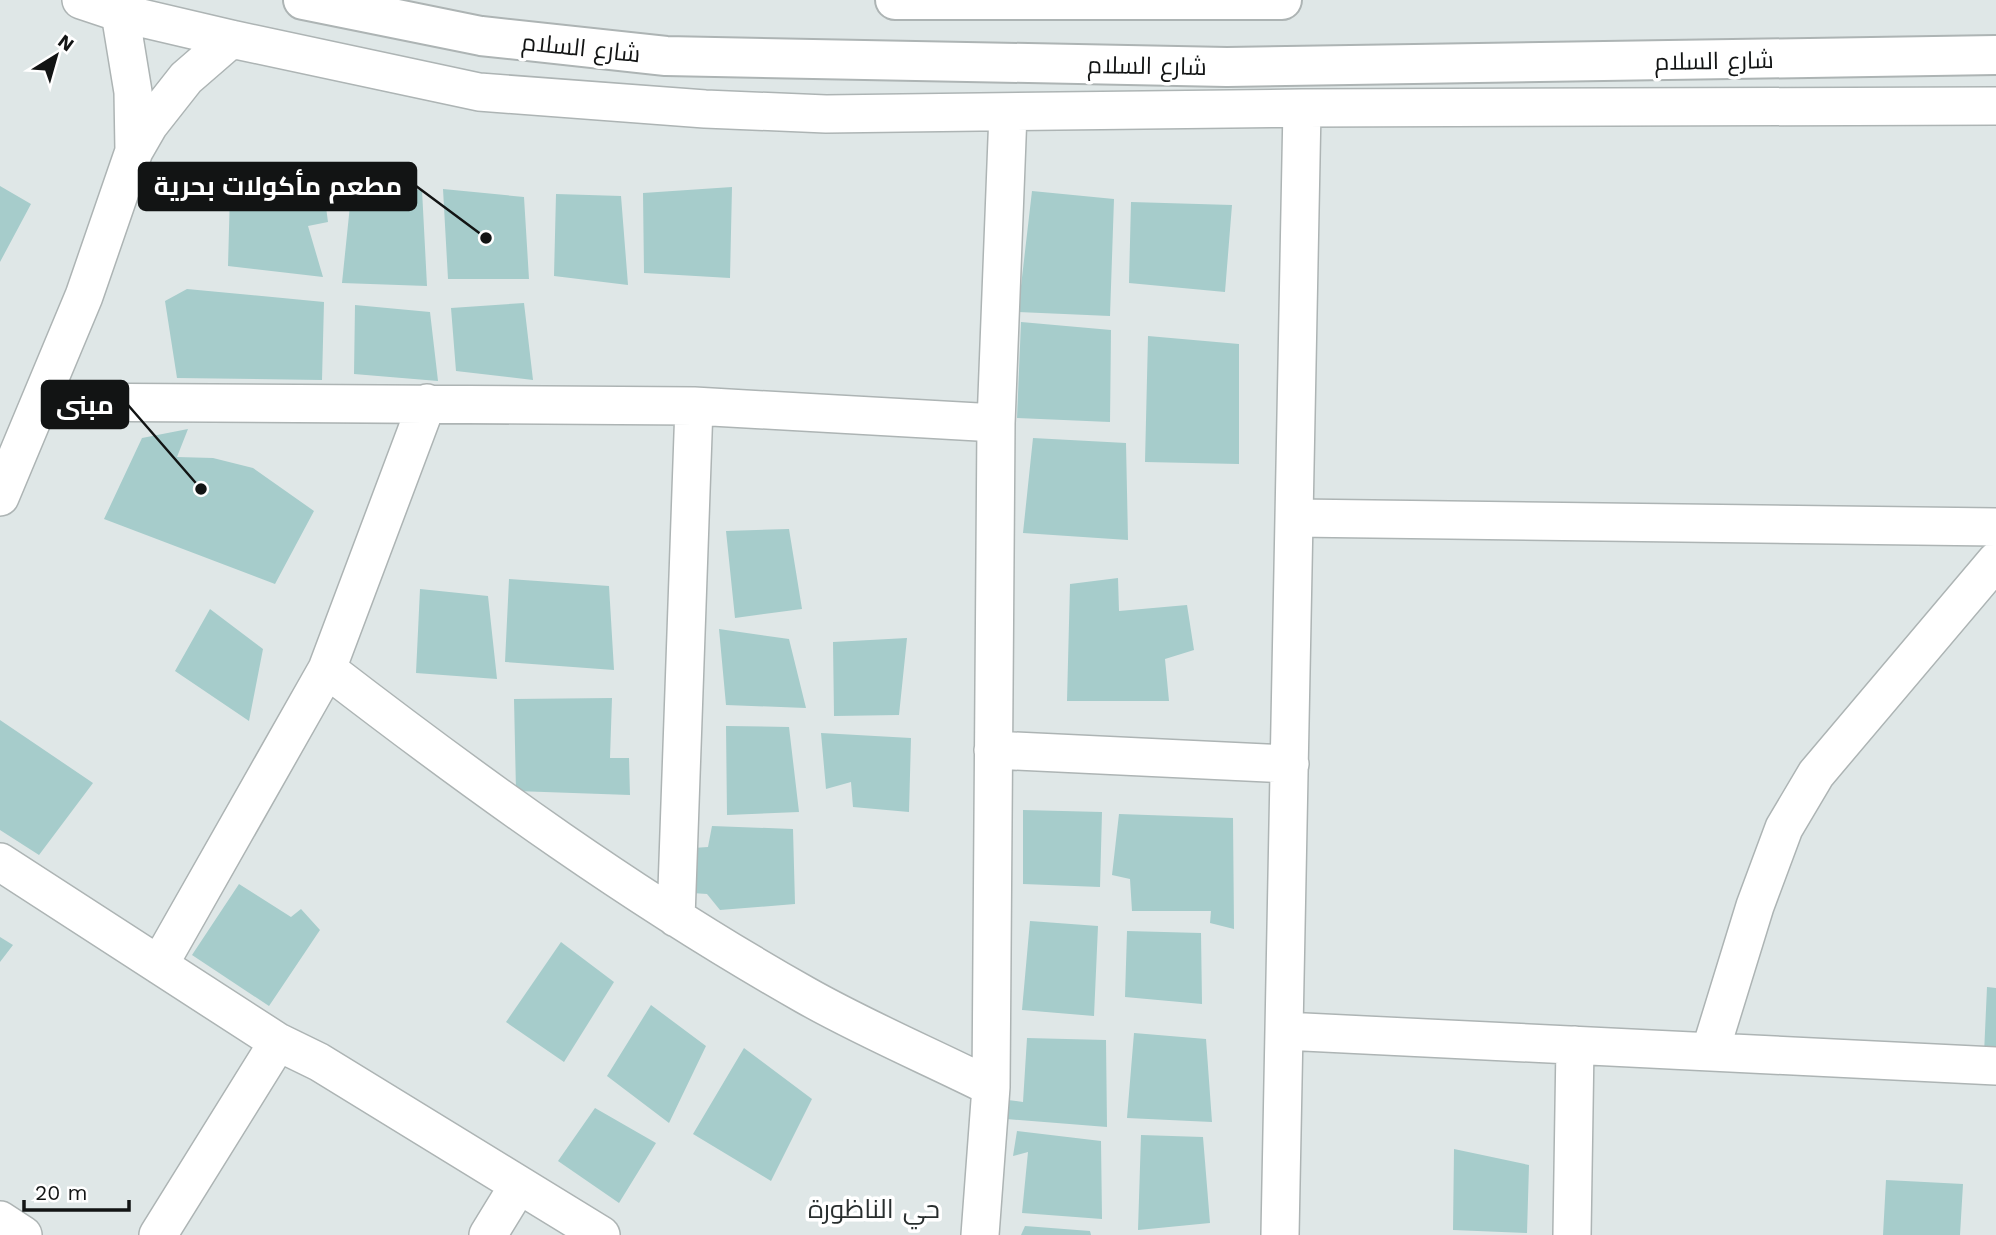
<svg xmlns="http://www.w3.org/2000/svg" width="1996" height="1235" viewBox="0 0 1996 1235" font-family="'Work Sans',Cairo,sans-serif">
<rect width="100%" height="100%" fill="#dfe7e7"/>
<!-- building -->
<path fill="#a6cccb" d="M323,185L328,222L308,226L323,277L228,266L230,192Z
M0,186L31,204L0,262Z
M352,186L422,190L427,286L342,283Z
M732,187L730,278L644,273L643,193Z
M443,189L524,197L529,279H448Z
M1032,191L1114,199L1110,316L1018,312Z
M556,194L621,196L628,285L554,276Z
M1131,202L1232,205L1225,292L1129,283Z
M187,289L324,302L322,380L177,378L165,301Z
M524,303L533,380L456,371L451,308Z
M355,305L430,312L438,381L354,374Z
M1021,322L1111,330L1110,422L1017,418Z
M1148,336L1239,344V464L1145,462Z
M188,429L177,457L213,458L253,468L314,511L275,584L104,519L142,438Z
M1033,438L1126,443L1128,540L1023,533Z
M789,529L802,609L735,618L726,531Z
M1118,578L1119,611L1187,605L1194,650L1165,659L1169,701H1067L1070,584Z
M509,579L609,586L614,670L505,662Z
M420,589L488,596L497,679L416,673Z
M210,609L263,649L249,721L175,671Z
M719,629L789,639L806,708L726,705Z
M907,638L899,715L834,716L833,642Z
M612,698L610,758H629L630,795L516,791L514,699Z
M0,720L93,783L39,855L0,830Z
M726,726L789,727L799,812L727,815Z
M821,733L911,738L909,812L853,807L851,782L826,789Z
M1023,810L1102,812L1100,887L1023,884Z
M1119,814L1233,818L1234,929L1210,923L1211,911H1132L1130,879L1112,875Z
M712,826L793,829L795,904L720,910L707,894L692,893L693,848L708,847Z
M239,884L291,917L301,909L320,930L269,1006L192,955Z
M1030,921L1098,926L1094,1016L1022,1010Z
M1127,931L1201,933L1202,1004L1125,997Z
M0,937L13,945L0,962Z
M561,942L614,982L564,1062L506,1022Z
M1987,987L1996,988V1054H1984Z
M651,1005L706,1046L669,1123L607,1076Z
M1134,1033L1206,1039L1212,1122L1127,1118Z
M1027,1038L1106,1040L1107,1127L1006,1119L1008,1100L1023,1102Z
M744,1048L812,1099L771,1181L693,1134Z
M595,1108L656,1143L619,1203L558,1161Z
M1017,1131L1101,1141L1102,1219L1022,1213L1028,1152L1013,1156Z
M1141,1135L1203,1137L1210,1223L1138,1230Z
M1454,1149L1529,1165L1527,1233L1453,1230Z
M1886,1180L1963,1184L1960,1235H1883Z
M1025,1226L1090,1231L1091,1235H1021Z"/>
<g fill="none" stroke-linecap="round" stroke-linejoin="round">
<defs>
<path id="minor" d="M81,0L120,13L231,39L479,92L705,109L826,114L1302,108L1996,106
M120,13L133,92L134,151
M40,402L694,406L996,423
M0,497L84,296L134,151L149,125L186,78L231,39
M1296,518L1996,527
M327,669C480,787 637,900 805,995C865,1029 929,1056 991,1087
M993,750L1290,764
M0,862L278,1042L319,1062L601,1235
M676,918L694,406
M159,965L327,669L427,403
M1284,1031L1996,1066
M1710,1052L1755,906L1784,828L1816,774L1996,561
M0,1220L23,1235
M158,1235L278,1042
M488,1235L518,1186
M980,1235L991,1087L996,423L1008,113
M1280,1235L1302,108
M1572,1235L1575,1045"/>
<path id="highway" d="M303,0L481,36L666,56L1227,67L1996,55
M895,0H1282"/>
</defs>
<!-- minor casing -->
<use href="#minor" stroke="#adb4b4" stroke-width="40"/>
<!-- highway casing -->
<use href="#highway" stroke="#adb4b4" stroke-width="42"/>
<!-- minor -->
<use href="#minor" stroke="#fff" stroke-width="37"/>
<!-- highway -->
<use href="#highway" stroke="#fff" stroke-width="38"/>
</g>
<g text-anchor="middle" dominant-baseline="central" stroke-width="7" stroke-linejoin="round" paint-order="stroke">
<!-- street labels -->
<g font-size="24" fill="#121414" stroke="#fff">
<text transform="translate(581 48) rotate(6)">شارع السلام</text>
<text transform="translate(1714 61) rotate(-1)">شارع السلام</text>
<text transform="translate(1147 66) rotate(1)">شارع السلام</text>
</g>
<!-- neighbourhood labels -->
<g font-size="26" fill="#282e2e" stroke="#fff">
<text x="874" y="1209">حي الناظورة</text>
</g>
</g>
<!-- callouts -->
<path fill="none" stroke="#121414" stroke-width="2.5" d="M486 238L416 186M201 489L128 405"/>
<g fill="#121414" stroke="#fff" stroke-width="2.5">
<circle cx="486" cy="238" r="7"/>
<circle cx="201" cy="489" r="7"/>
</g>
<g fill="#121414" stroke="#121414" stroke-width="2.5">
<rect x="139" y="163" width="277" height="47" rx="7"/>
<rect x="42" y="381" width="86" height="47" rx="7"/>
</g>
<g font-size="26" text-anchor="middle" font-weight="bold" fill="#fff">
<text x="278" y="195">مطعم مأكولات بحرية</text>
<text x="85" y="414">مبنى</text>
</g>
<!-- north arrow -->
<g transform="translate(56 56) rotate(37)" stroke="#ffffff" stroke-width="5" paint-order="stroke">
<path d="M0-5L12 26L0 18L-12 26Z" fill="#121414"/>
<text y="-10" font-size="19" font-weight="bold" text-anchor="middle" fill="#121414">N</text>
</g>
<!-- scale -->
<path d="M24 1200v10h105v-10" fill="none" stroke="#121414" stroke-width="3.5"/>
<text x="35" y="1200" font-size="21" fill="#121414" stroke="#ffffff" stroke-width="5" paint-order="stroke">20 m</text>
</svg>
